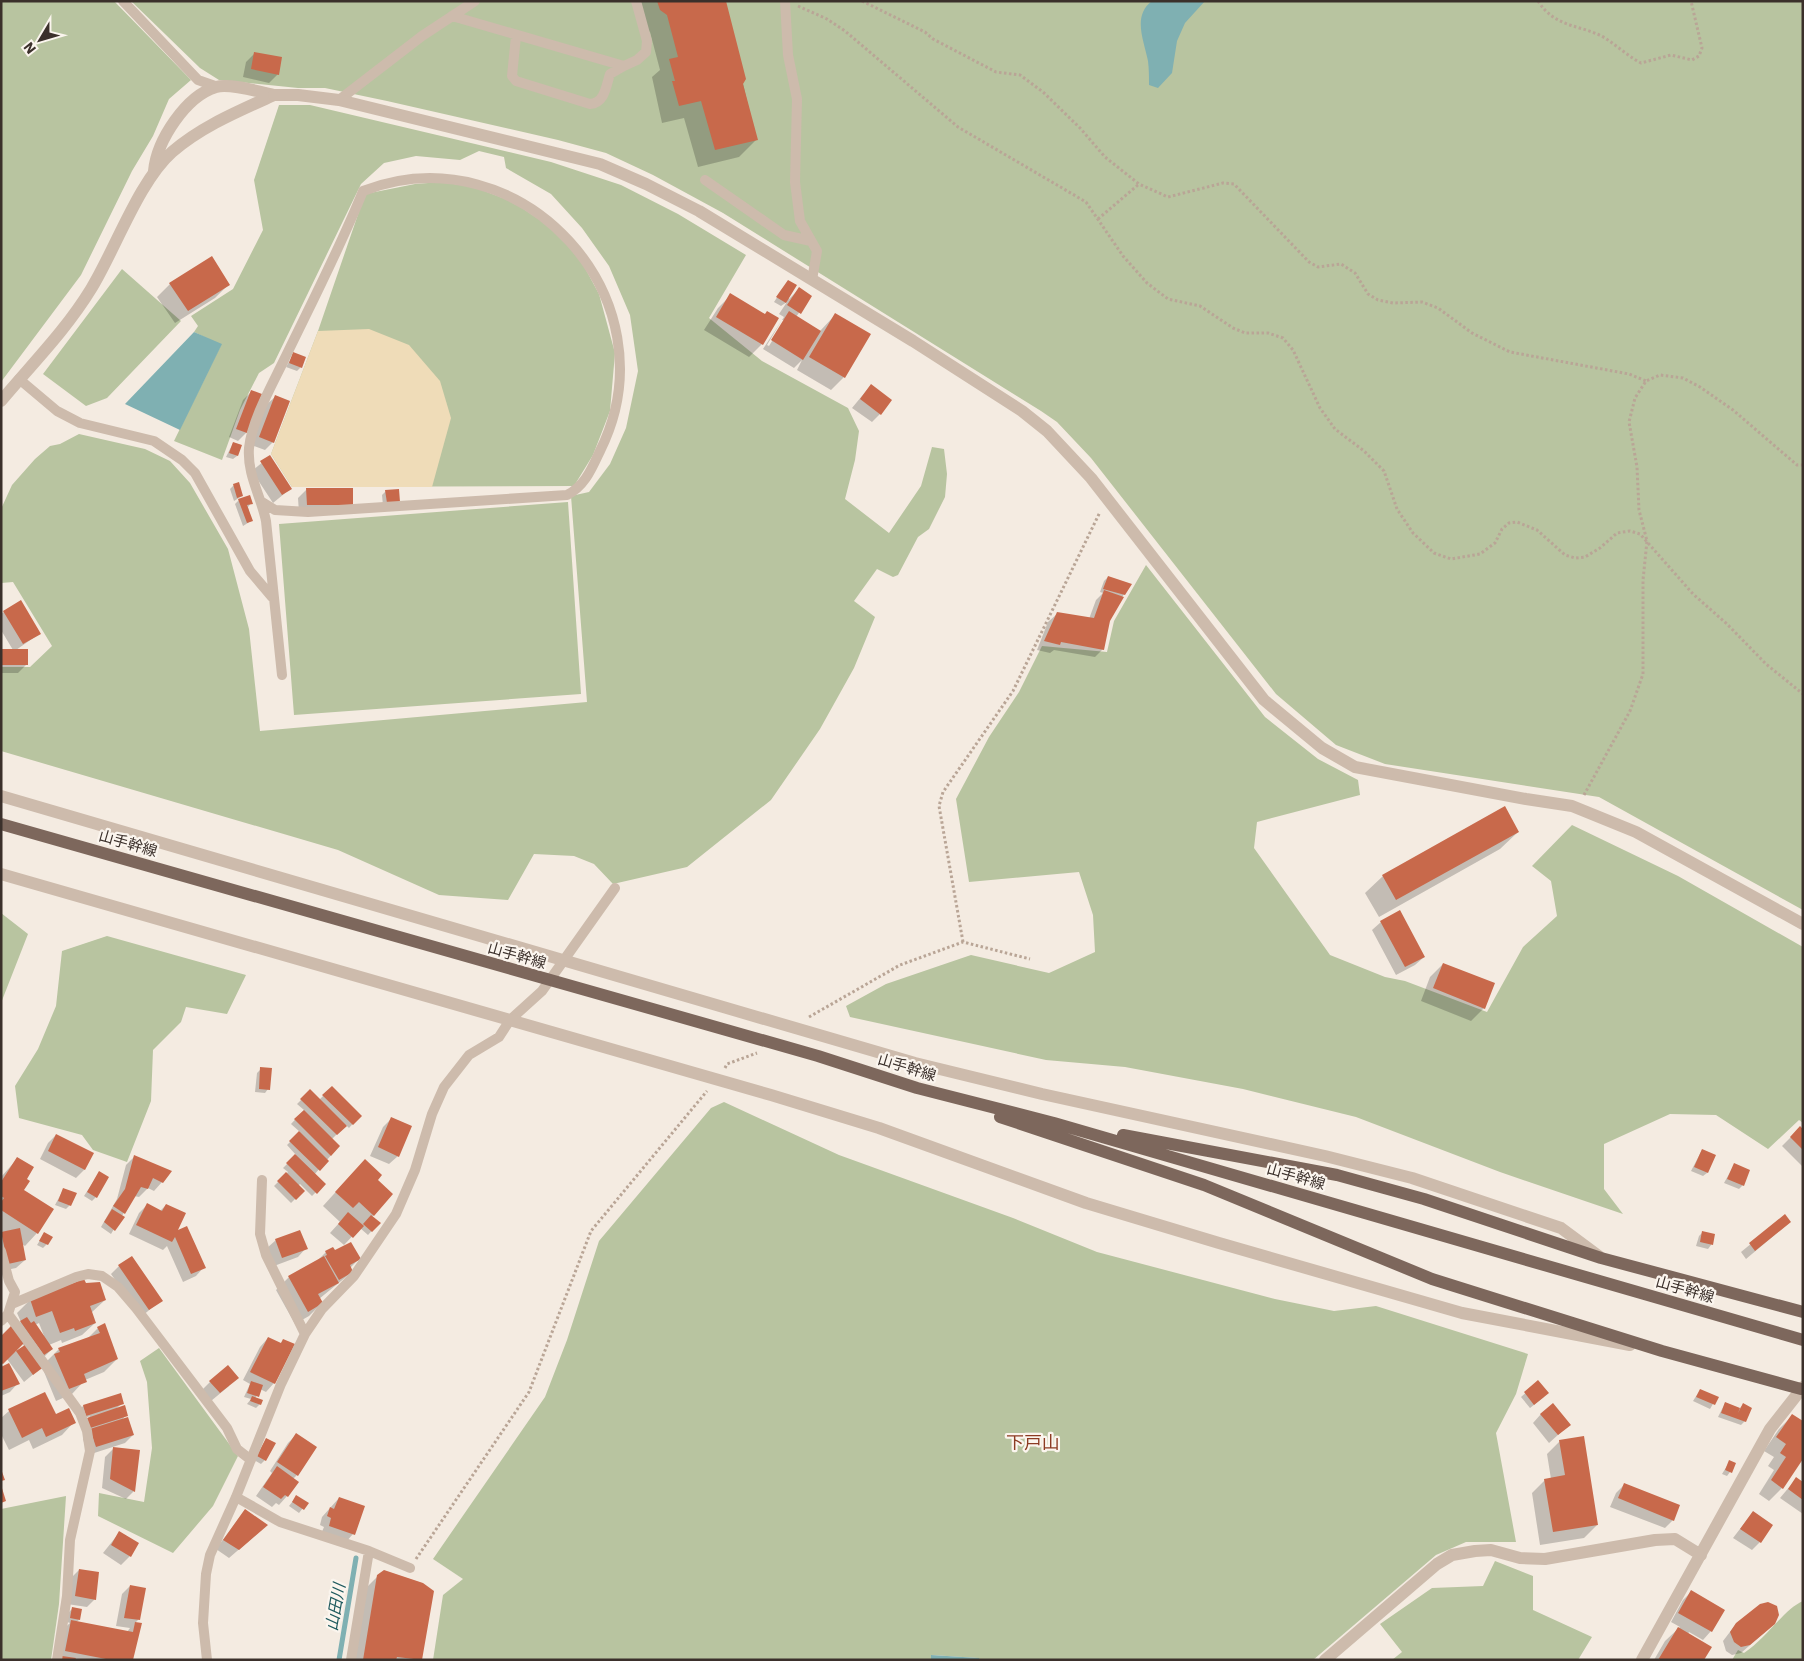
<svg xmlns="http://www.w3.org/2000/svg" width="1804" height="1661" viewBox="0 0 1804 1661" font-family="'IBM Plex Sans','Noto Sans JP',sans-serif">
<rect width="100%" height="100%" fill="#f4ebe1"/>
<!-- green -->
<path fill="#b8c4a0" d="M1,1H114L191,80L169,99L153,136L132,171L81,275L1,382Z
M131,1H1803V910L1599,797L1385,764L1336,745L1276,694L1091,458L1057,422L1041,411L723,213L653,175L606,153L558,140L387,101L325,88H298L219,80L200,68Z
M279,105H310L551,162L621,185L678,214L746,255L709,318L762,361L848,408L859,431L855,460L845,499L889,533L921,486L932,447L944,449L947,474L945,497L929,529L918,537L898,575L893,577L877,569L854,601L875,617L854,668L820,729L771,800L687,867L613,884L594,864L574,856L534,854L508,900L439,895L338,850L1,751V667H30L52,646L13,582L1,583V509L12,485L35,459L50,446L60,444L79,434L145,449L170,461L190,483L228,549L249,629L260,731L587,702L571,496L589,492L610,464L626,428L638,371L630,315L609,266L582,228L551,194L506,168L504,157L479,151L460,160L416,156L384,163L361,184L274,363L259,373L240,410L222,460L174,441L221,345L194,332L198,326L191,316L233,289L263,230L254,180Z
M441,182L474,187L513,202L552,228L578,255L599,294L615,353L610,411L593,455L574,486L292,487L271,454L318,331L365,194L415,184Z
M122,269L181,321L107,398L86,406L43,374Z
M568,502L581,694L294,715L279,524Z
M1146,565L1265,717L1318,759L1358,780L1360,795L1257,822L1254,848L1330,955L1385,977L1405,981L1487,1012L1523,947L1557,916L1551,881L1532,866L1572,825L1678,876L1803,947V1123L1799,1120L1768,1149L1716,1115L1670,1114L1604,1144V1189L1623,1214L1500,1172L1356,1117L1243,1089L1125,1067L1046,1060L850,1017L846,1006L886,984L971,955L1049,973L1095,952L1093,915L1079,872L969,882L956,799L989,737L1019,692L1042,646L1107,652L1114,621Z
M1,913L28,934L1,1003Z
M107,936L246,975L227,1014L186,1007L181,1022L153,1050L151,1101L127,1162L93,1150L82,1135L19,1118L15,1086L38,1049L56,1006L62,951Z
M724,1102L839,1155L1013,1218L1097,1252L1275,1299L1334,1311L1376,1306L1528,1354L1516,1394L1496,1433L1516,1542H1466L1436,1555L1313,1660H980L978,1658L932,1655L931,1660H433L443,1595L463,1579L433,1559L545,1397L567,1340L599,1241L711,1108Z
M159,1348L238,1456L213,1506L173,1553L98,1516L99,1493L144,1502L152,1448L147,1382L140,1361Z
M66,1496L59,1604L51,1660H1V1509Z
M1495,1561L1533,1576V1610L1592,1637L1578,1660H1392L1402,1652L1380,1624L1432,1588L1483,1586Z
M1803,1601V1660H1732L1738,1650L1744,1653C1766,1639 1784,1609 1803,1601Z"/>
<!-- sand -->
<path fill="#efdcb8" d="M369,329L409,345L440,381L451,418L432,487H292L271,454L318,331Z"/>
<!-- water -->
<path fill="#7fb0b2" d="M1152,1H1205L1185,23L1177,41L1172,73L1158,88L1149,85C1149,77 1149,69 1148,61C1144,40 1132,16 1152,1Z
M194,332L222,344L180,430L125,404Z
M931,1655L979,1658L980,1660H931Z"/>
<!-- shadow -->
<path fill="#0003" fill-rule="evenodd" d="M636,1H724L756,140L739,157L698,167L684,118L662,123L652,77L660,70L650,32L643,28Z
M255,53L278,74L269,83L243,77L246,62Z
M788,281L789,299L799,289L810,297L796,317L820,331L836,314L844,377L831,390L797,370L802,360L794,368L763,349L784,317L779,314L787,302L781,306L774,302ZM782,320H785L769,346L767,345Z
M170,284L228,285L215,298L175,323L157,297Z
M731,295L762,344L749,357L704,330L718,308Z
M294,353L301,367L297,371L286,367Z
M871,385L880,414L872,422L852,408Z
M251,392L246,433L238,441L229,437L243,400Z
M275,397L273,442L265,450L251,445L266,405Z
M233,443L237,456L233,459L226,457Z
M269,457L290,489L273,503L252,471Z
M234,485L242,496L234,501L230,489Z
M307,489L352,504L299,513L298,498Z
M398,490L383,506L382,495L386,491Z
M239,500L251,503L248,507L251,521L243,526L235,504Z
M1108,577L1124,594L1108,621L1103,649L1095,657L1054,650L1050,653L1037,650L1048,622L1057,614L1089,619L1096,600L1103,593L1100,592L1104,581Z
M4,612L39,634L16,650L26,665L18,673H1V651L13,650L1,630V614Z
M1518,832L1500,849L1379,917L1365,893L1383,876Z
M1381,922L1424,957L1415,965L1396,975L1372,930Z
M1443,964L1484,1008L1471,1021L1421,1001L1430,977Z
M261,1069L268,1089L265,1093L255,1092L257,1073Z
M332,1087L360,1116L349,1128L346,1125L332,1139L339,1146L314,1175L324,1184L312,1196L300,1184L298,1186L303,1191L291,1203L274,1186L288,1172L283,1168L296,1155L287,1145L300,1132L291,1124L304,1110L297,1104L310,1091L318,1101Z
M391,1119L398,1156L389,1164L370,1156L383,1127Z
M1800,1128L1803,1131V1167L1782,1146Z
M56,1135L92,1154L84,1170L76,1178L40,1159L48,1143Z
M1702,1150L1707,1173L1703,1176L1691,1171Z
M134,1157L162,1182L154,1191L148,1188L139,1197L134,1196L111,1234L101,1227L117,1199L126,1165Z
M18,1158L25,1179L23,1191L37,1233L25,1246L22,1244L25,1260L16,1268L1,1271V1234L5,1233L1,1231V1177Z
M1734,1165L1743,1185L1739,1189L1724,1183Z
M99,1173L96,1197L92,1201L84,1196Z
M352,1174L376,1180L392,1194L372,1217L379,1223L368,1235L360,1228L344,1245L330,1233L340,1222L323,1206Z
M63,1190L70,1205L66,1209L55,1205Z
M147,1205L160,1211L166,1205L176,1232L204,1267L196,1276L183,1282L167,1246L163,1250L129,1234L139,1213Z
M1785,1216L1790,1222L1746,1259L1741,1252Z
M1703,1232L1714,1235L1711,1245L1708,1249L1696,1246L1699,1236Z
M44,1234L47,1244L43,1248L37,1245Z
M276,1240L306,1248L298,1257L274,1266L267,1248Z
M326,1252H335L359,1259L351,1267L352,1272L319,1299L322,1303L309,1316L295,1324L276,1290L289,1277L317,1261Z
M119,1266L161,1300L141,1317L111,1274Z
M85,1284L105,1300L91,1313L95,1323L82,1335L62,1343L61,1340L49,1345L52,1349L43,1358L46,1362L59,1349L86,1340L98,1328L117,1359L104,1372L85,1380L72,1394L56,1401L42,1367L24,1382L7,1359L1,1364V1337L21,1322L17,1313L30,1300ZM39,1323L44,1336L35,1325ZM22,1343L24,1346L13,1353Z
M268,1338L280,1344L284,1340L274,1383L266,1392L260,1389L255,1399L260,1404L256,1408L247,1404L251,1399L244,1397L250,1384L243,1380L260,1347Z
M1,1368L18,1383L10,1392L1,1396Z
M210,1382L229,1386L211,1401L202,1390Z
M1538,1382L1544,1397L1530,1408L1521,1397Z
M1700,1390L1717,1397L1710,1409L1693,1401Z
M122,1403L116,1409L126,1415L122,1420L133,1435L125,1443L88,1455L83,1439L92,1429L84,1423L90,1416L83,1419L80,1410L83,1406Z
M1725,1403L1739,1409L1743,1405L1745,1421L1741,1425L1718,1417Z
M9,1411L55,1415L74,1422L62,1435L33,1449L29,1440L9,1450L1,1434V1418Z
M1541,1414L1569,1425L1549,1443L1533,1423Z
M1792,1416L1782,1488L1769,1501L1759,1494L1774,1470L1768,1466L1774,1457L1764,1451L1779,1429Z
M296,1435L297,1475L293,1479L287,1496L279,1505L276,1503L272,1507L256,1496L272,1473L270,1471L288,1443Z
M266,1439L265,1460L261,1464L254,1460Z
M1560,1441L1597,1525L1584,1538L1540,1545L1532,1493L1545,1480L1551,1479L1547,1454Z
M114,1448L134,1491L126,1499L102,1488L105,1457Z
M1730,1461V1472L1727,1476L1722,1474Z
M1796,1479L1803,1483V1514L1780,1498Z
M1624,1485L1673,1520L1665,1528L1610,1507L1616,1493Z
M296,1497L307,1503L299,1513L289,1506Z
M339,1498L353,1534L345,1543L321,1534L324,1527L320,1525L322,1517Z
M245,1510L258,1533L229,1558L216,1549Z
M1753,1512L1760,1542L1752,1550L1733,1538Z
M119,1533L130,1556L121,1565L103,1553Z
M79,1570L95,1599L87,1607L67,1604L71,1578Z
M378,1576L421,1660H349L360,1594Z
M130,1586L138,1620L135,1623L132,1660H54L58,1634L70,1623L67,1622L69,1612L73,1608L79,1620L76,1622L127,1632L130,1628L116,1626L122,1594Z
M1691,1592L1711,1631L1703,1640L1689,1632L1688,1634L1703,1660H1654L1665,1641L1680,1627L1671,1622L1683,1600Z
M1736,1624L1765,1632L1741,1653L1732,1655L1726,1651L1723,1641Z"/>
<g fill="none" stroke-linecap="round" stroke-linejoin="round">
<!-- stream -->
<path stroke="#7fb0b2" stroke-width="5" d="M339,1660L356,1558"/>
</g>
<!-- building -->
<path fill="#c8694b" d="M657,1H726L746,79L743,84L758,140L715,150L701,101L679,106L672,81H675L669,59L678,57L667,15L660,10Z
M254,52L282,57L279,75L251,69Z
M212,256L230,285L188,311L169,283Z
M788,280L797,285L786,303L776,297Z
M799,287L812,296L801,314L787,305Z
M730,293L765,314L767,311L779,318L763,345L716,317Z
M789,311L821,331L803,360L771,340Z
M835,313L871,334L845,378L809,357Z
M293,352L306,357L302,368L289,363Z
M871,384L892,400L881,415L860,399Z
M251,390L262,394L247,433L236,429Z
M275,395L290,401L274,443L259,437Z
M233,442L242,445L238,456L229,453Z
M270,455L292,489L282,495L260,461Z
M239,482L243,496L237,498L233,484Z
M306,488H353V505H307Z
M399,489L400,502L387,503L385,490Z
M250,495L253,504L247,505L253,521L247,523L238,499Z
M1108,576L1132,584L1125,595L1103,589Z
M1104,590L1124,597L1110,621L1104,650L1061,642L1060,645L1044,641L1057,612L1094,618Z
M21,600L41,634L23,644L3,611Z
M1,649H28V665H1Z
M1505,806L1519,832L1396,900L1382,875Z
M1400,910L1425,957L1405,967L1380,921Z
M1443,963L1495,983L1485,1009L1433,988Z
M260,1067L272,1068L270,1090L259,1089Z
M332,1086L362,1116L353,1125L322,1095Z
M310,1089L347,1126L337,1135L300,1099Z
M304,1110L340,1146L331,1156L294,1119Z
M391,1117L412,1126L399,1157L378,1147Z
M1800,1126L1803,1129V1150L1790,1137Z
M299,1131L329,1161L320,1171L289,1141Z
M56,1134L94,1153L85,1170L48,1151Z
M1702,1149L1716,1155L1708,1173L1694,1167Z
M295,1154L326,1184L317,1194L286,1163Z
M134,1155L172,1171L163,1183L153,1178L148,1189L141,1187L125,1214L113,1206L125,1189Z
M17,1157L34,1167L27,1179L30,1181L24,1190L54,1209L38,1234L1,1210V1202L4,1198L1,1196V1182Z
M365,1159L382,1175L378,1180L393,1194L374,1216L359,1202L353,1208L335,1192Z
M1734,1163L1750,1170L1744,1186L1727,1179Z
M99,1171L109,1177L97,1198L87,1192Z
M286,1172L305,1191L296,1200L277,1181Z
M63,1188L77,1193L71,1206L58,1201Z
M147,1203L162,1211L166,1204L186,1213L178,1230L187,1226L206,1268L191,1274L175,1237L172,1242L136,1225Z
M112,1209L125,1217L115,1231L104,1222Z
M348,1212L364,1226L353,1238L338,1224Z
M1785,1214L1791,1222L1755,1251L1749,1243Z
M371,1215L381,1223L372,1232L363,1224Z
M20,1228L26,1260L8,1264L1,1232Z
M300,1230L308,1249L282,1258L275,1239Z
M1702,1231L1715,1234L1713,1245L1700,1242Z
M44,1232L53,1237L48,1245L39,1241Z
M351,1242L361,1259L350,1265L353,1272L339,1280L325,1256L327,1255L325,1251L333,1247L335,1250Z
M132,1256L163,1301L149,1310L118,1265Z
M324,1256L339,1283L318,1294L323,1303L308,1312L288,1276Z
M84,1279L86,1283L100,1282L106,1300L90,1306L96,1323L75,1331L74,1328L60,1333L52,1311L36,1317L30,1299Z
M27,1317L31,1323L34,1321L53,1349L44,1355L20,1321Z
M105,1323L118,1359L84,1374L87,1382L69,1389L54,1354L60,1352L58,1348L100,1333L97,1327Z
M11,1326L26,1341L16,1351L28,1343L45,1366L33,1375L16,1351L3,1364L1,1363V1336Z
M268,1337L281,1343L283,1339L295,1344L275,1384L250,1372Z
M9,1363L20,1384L1,1391V1367Z
M228,1365L239,1378L220,1393L209,1381Z
M1538,1380L1549,1393L1534,1405L1524,1392Z
M251,1381L263,1385L259,1397L247,1393Z
M1700,1389L1719,1397L1715,1405L1696,1397Z
M45,1392L56,1414L69,1408L76,1423L46,1437L42,1428L22,1438L8,1409Z
M121,1393L124,1404L86,1416L83,1405Z
M252,1396L263,1400L261,1405L250,1401Z
M1725,1402L1740,1408L1738,1413L1743,1403L1752,1408L1746,1422L1721,1413Z
M1553,1403L1571,1425L1558,1435L1540,1414Z
M125,1405L128,1416L90,1428L87,1418Z
M1792,1414L1803,1421V1459L1783,1489L1771,1480L1786,1457L1780,1453L1786,1444L1776,1437Z
M128,1417L134,1435L96,1447L90,1429Z
M296,1433L317,1447L298,1476L277,1462Z
M1584,1436L1598,1525L1553,1532L1544,1479L1565,1475L1559,1440Z
M266,1438L276,1443L266,1461L257,1456Z
M113,1447L140,1450L135,1492L110,1479Z
M1729,1460L1736,1463L1732,1473L1725,1470Z
M277,1466L299,1482L288,1497L285,1495L281,1499L263,1487Z
M1,1469L5,1480L1,1481Z
M1796,1477L1803,1482V1500L1788,1489Z
M1624,1483L1680,1505L1674,1521L1618,1498Z
M1,1485L6,1501L1,1503Z
M296,1495L309,1503L304,1510L292,1502Z
M339,1497L365,1506L355,1535L329,1526L331,1518L327,1516L330,1507L334,1509Z
M245,1509L268,1525L239,1550L223,1540Z
M1753,1511L1773,1525L1761,1543L1740,1529Z
M119,1531L139,1543L131,1557L111,1545Z
M79,1569L99,1572L96,1600L75,1596Z
M384,1570L423,1583L434,1591L422,1660L397,1657L396,1660H363L377,1575Z
M130,1585L146,1588L140,1620L124,1618Z
M1691,1590L1725,1610L1712,1632L1678,1613Z
M1768,1602L1777,1606L1779,1615L1775,1624L1750,1645L1741,1647L1734,1642L1730,1632L1736,1623L1760,1604Z
M72,1607L82,1609L80,1620L70,1618Z
M71,1620L133,1632L135,1622L142,1623L133,1660H111L65,1651Z
M1678,1627L1712,1647L1704,1660H1658Z
M62,1656L76,1658L75,1660H62Z"/>
<g fill="none" stroke-linecap="round" stroke-linejoin="round">
<!-- path -->
<path stroke="#b9a596" stroke-width="3" stroke-dasharray="2.5 2.5" stroke-linecap="butt" d="M862,1L925,32L933,39L996,72L1020,75L1043,92L1080,128L1105,157L1139,184L1168,197L1223,183L1234,184L1309,262L1318,267L1341,264L1355,273L1368,294L1378,300L1393,303L1422,302L1438,308L1472,333L1510,352L1629,374L1646,381
M1538,1C1556,29 1581,24 1605,38C1617,46 1628,56 1641,63L1671,55L1692,60L1699,56L1702,48L1691,1
M798,6L827,19L845,31L958,127L1086,202L1123,256L1147,283L1168,299L1200,306L1233,328L1245,333H1268L1283,338L1293,350L1320,408L1335,429L1364,451L1384,471L1397,509L1413,533L1434,553L1451,559L1480,554L1495,543L1502,529L1509,523L1517,522L1537,530L1565,555L1575,558L1585,557L1600,548L1617,533L1630,531L1640,534L1693,594L1727,624L1766,664L1803,694
M1098,219L1139,184
M1584,795L1630,711L1643,674V580L1647,541L1639,510L1637,467L1629,422L1635,398L1646,381L1660,375L1683,378L1700,387L1733,410L1797,465H1803
M963,942L939,806L943,792L1013,691L1100,512
M809,1017L900,965L963,942L1030,959
M725,1068L727,1064L757,1053
M416,1559L529,1392L591,1231L707,1091"/>
<!-- service -->
<path stroke="#cdbbac" stroke-width="10" d="M123,1L198,80L218,87
M785,1L788,55L797,99L795,182L800,221L817,251L812,280
M452,16L624,66L637,60L646,52L647,41L636,1
M516,36L512,76L516,81L590,104C605,103 606,86 610,74L624,66
M339,100L422,36L475,1
M705,180L784,235L811,241
M19,379L57,411L80,423L154,441L182,460L195,473L250,571L272,597
M262,502L275,510L308,512L567,495C585,486 592,468 600,451C676,299 521,130 363,191C340,248 311,304 284,360C272,385 252,420 249,448C247,475 261,496 266,521L282,675
M262,1180L260,1234L266,1255L305,1334
M1,1251L9,1281L15,1292L8,1314L1,1321
M12,1304L76,1277L88,1274L102,1276L118,1287L136,1308L227,1428L237,1449L251,1460
M8,1314L80,1413L87,1431L90,1451L70,1540L67,1596L57,1660
M236,1497L280,1522L369,1551L410,1568
M207,1660L203,1623L206,1574L210,1555L236,1497L281,1384L305,1334L322,1309L354,1276L396,1214L415,1170L432,1114L444,1087L469,1055L499,1037L510,1020L542,991L615,888
M351,1660L369,1551"/>
<!-- minor -->
<path stroke="#cdbbac" stroke-width="12" d="M154,171C157,140 186,96 216,87C230,83 260,92 274,95
M1,401C32,364 66,330 91,289C115,250 139,181 172,152C202,126 239,111 274,95
M1,796L915,1063L1042,1094L1325,1156L1412,1178L1561,1228L1600,1257
M1,874L771,1095L879,1128L1086,1203L1219,1243L1462,1313L1630,1345
M1325,1660L1437,1564L1452,1555L1475,1551L1491,1550L1520,1558L1545,1559L1655,1540L1675,1539L1701,1555
M1642,1660L1770,1429L1803,1387"/>
<!-- tertiary -->
<path stroke="#cdbbac" stroke-width="12" d="M274,95H298L339,100L600,164L646,184L699,211L913,341L1022,411L1047,431L1091,478L1264,700L1322,748L1355,767L1526,799L1572,806L1636,832L1803,924"/>
<!-- primary -->
<path stroke="#7d675c" stroke-width="12" d="M1,824L818,1056L917,1088L1054,1123L1803,1340
M1000,1117L1204,1185L1432,1279L1662,1351L1801,1389
M1123,1135L1337,1175L1424,1199L1601,1258L1803,1312"/>
</g>
<g text-anchor="middle" dominant-baseline="central" stroke-width="4.5" stroke-linejoin="round" paint-order="stroke">
<!-- street labels -->
<g font-size="15" fill="#3b302b" stroke="#fbf5ee">
<text transform="translate(128 843) rotate(16)">山手幹線</text>
<text transform="translate(517 955) rotate(16)">山手幹線</text>
<text transform="translate(907 1067) rotate(17)">山手幹線</text>
<text transform="translate(1296 1176) rotate(16)">山手幹線</text>
<text transform="translate(1685 1289) rotate(16)">山手幹線</text>
</g>
<!-- water labels -->
<g font-size="16" font-style="italic" fill="#1f5a5e" stroke="#fbf5ee">
<text transform="translate(335 1607) rotate(-80)">山田川</text>
</g>
<!-- quarter labels -->
<g font-size="18" fill="#8c3b22" stroke="#fbf5ee">
<text x="1033" y="1442">下戸山</text>
</g>
</g>
<!-- border -->
<rect width="1804" height="1661" fill="none" stroke="#3b302b" stroke-width="5"/>
<!-- north arrow -->
<g transform="translate(40 40) rotate(232)" stroke="#fbf5ee" stroke-width="4" paint-order="stroke">
<path d="M0-4L9 19L0 12L-9 19Z" fill="#3b302b"/>
<text y="-8" font-size="14" font-weight="bold" text-anchor="middle" fill="#3b302b">N</text>
</g>
</svg>
